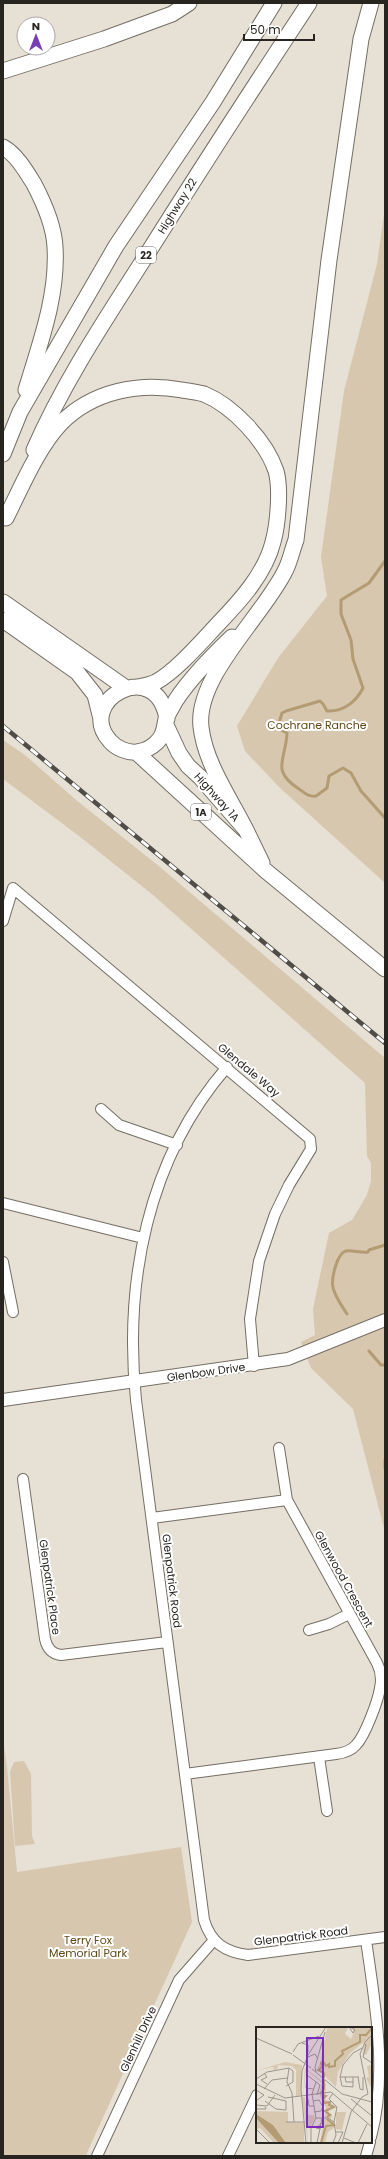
<svg xmlns="http://www.w3.org/2000/svg" width="388" height="2159" viewBox="0 0 388 2159" font-family="Poppins,sans-serif">
<rect width="100%" height="100%" fill="#e7e0d5"/>
<!-- green -->
<path fill="#d7c7ae" d="M385,207V883L279,787L245,751L237,726L278,658L327,596L321,557L344,391L377,264Z
M3,740L25,755L76,800L160,867L385,1058V1532L353,1409L311,1368L301,1342L315,1335L313,1309L329,1233L352,1220L367,1195L371,1181V1163L367,1156L365,1083L153,895L79,836L3,779Z
M3,1739L7,1767L17,1872L181,1847L192,1922L86,2155L3,2156Z
M24,1761L31,1774L32,1836L35,1844L15,1846L10,1772L14,1762Z"/>
<g fill="none" stroke-linecap="round" stroke-linejoin="round">
<!-- stream -->
<path stroke="#b39b73" stroke-width="3" d="M385,561L369,583L341,600V614L351,640L353,659L363,688C356,702 343,712 327,711L323,704L320,701L286,711L282,713L279,723L281,730L287,733C286,760 270,770 299,789C305,793 308,797 316,796L327,788L329,776L343,768L351,773L361,791L385,818
M347,1314C343,1308 334,1294 333,1287C331,1279 337,1253 346,1251C352,1250 361,1253 368,1252L369,1250L385,1245
M369,1351L381,1365H385
M385,1460V1468"/>
<defs>
<path id="minor" d="M3,921L13,888L310,1139L311,1149L289,1185L275,1214L259,1261L250,1319L254,1366
M227,1067C147,1159 124,1283 136,1400L204,1920C211,1943 225,1952 248,1955L385,1937
M101,1109L119,1125L177,1145
M3,1203L143,1238
M3,1262L13,1312
M279,1448L287,1500
M23,1479L45,1639C47,1648 52,1654 61,1655L167,1642
M152,1518L287,1500L377,1663C381,1671 382,1679 380,1688C378,1701 365,1736 356,1745C351,1751 344,1753 336,1754L185,1774
M309,1630L329,1624L349,1614
M319,1757L327,1811
M366,1940C375,2004 388,2073 371,2137
M97,2156L179,1980L214,1940
M228,2156L257,2095
M366,2156L370,2142"/>
<path id="tertiary" d="M3,1400L288,1359L385,1320"/>
<path id="primary" d="M3,71L104,39L172,14L189,3
M3,147C16,154 26,171 34,184C44,203 54,225 55,247C58,296 40,343 26,390
M34,450C63,383 105,320 144,259C198,173 253,88 309,3
M3,454L20,412L116,246L213,102L274,3
M6,518C21,488 38,447 61,423C93,391 139,382 182,390C189,391 197,392 204,394C233,406 266,441 276,471C281,488 278,524 273,542C265,574 240,601 218,624C202,641 176,671 156,682C150,685 143,686 137,687
M3,602L126,688
M3,620L77,672L95,695L101,719
M167,719C156,655 74,701 110,741C116,748 127,753 137,752C143,751 151,748 156,743C164,736 164,728 166,719C168,713 173,706 176,700C192,676 212,656 232,637
M166,725L179,753L188,766L200,777L246,830L262,863
M136,752L266,871L385,969
M246,830C230,798 205,763 201,727C195,677 263,616 285,571C290,562 292,550 296,540L329,260L361,39L371,3"/>
</defs>
<!-- minor casing -->
<use href="#minor" stroke="#746e64" stroke-width="12"/>
<!-- tertiary casing -->
<use href="#tertiary" stroke="#746e64" stroke-width="14"/>
<!-- primary casing -->
<use href="#primary" stroke="#746e64" stroke-width="17"/>
<!-- minor -->
<use href="#minor" stroke="#fff" stroke-width="10"/>
<!-- tertiary -->
<use href="#tertiary" stroke="#fff" stroke-width="12"/>
<!-- primary -->
<use href="#primary" stroke="#fff" stroke-width="15"/>
<defs>
<path id="rail" d="M3,726L385,1043"/>
</defs>
<!-- rail casing -->
<use href="#rail" stroke="#504c47" stroke-width="4.5"/>
<!-- rail -->
<use href="#rail" stroke="#fff" stroke-width="3" stroke-dasharray="9" stroke-linecap="butt"/>
</g>
<g text-anchor="middle" dominant-baseline="central" stroke-width="4" stroke-linejoin="round" paint-order="stroke">
<!-- shield labels -->
<g fill="#fff" stroke="#686664" stroke-width="1">
<rect x="136" y="247" width="20" height="16" rx="3"/>
<rect x="191" y="804" width="20" height="16" rx="3"/>
</g>
<g font-size="10" font-weight="bold" fill="#282521">
<text x="146" y="255">22</text>
<text x="201" y="812">1A</text>
</g>
<!-- street labels -->
<g font-size="11" fill="#282521" stroke="#fff">
<text transform="translate(177 206) rotate(-58)">Highway 22</text>
<text transform="translate(217 797) rotate(48)">Highway 1A</text>
<text transform="translate(249 1070) rotate(40)">Glendale Way</text>
<text transform="translate(206 1372) rotate(-8)">Glenbow Drive</text>
<text transform="translate(344 1579) rotate(61)">Glenwood Crescent</text>
<text transform="translate(172 1581) rotate(83)">Glenpatrick Road</text>
<text transform="translate(50 1587) rotate(82)">Glenpatrick Place</text>
<text transform="translate(301 1936) rotate(-7)">Glenpatrick Road</text>
<text transform="translate(138 2039) rotate(-65)">Glenhill Drive</text>
</g>
<!-- park labels -->
<g font-size="11" fill="#624817" stroke="#fff">
<text x="317" y="725">Cochrane Ranche</text>
<text x="88" y="1940">Terry Fox<tspan x="88" dy="13">Memorial Park</tspan></text>
</g>
</g>
<!-- overview -->
<g transform="translate(256 2027)">
<rect width="116" height="116" fill="#e7e0d5"/>
<path d="M92,0L89,7L95,12L98,5L96,0H116V16L110,28L107,27L108,15L94,26L82,45L80,60L61,41L64,36L71,1ZM29,35L46,38L45,68L40,69V43L36,39L22,38L21,42L18,43L17,40L0,44ZM116,38V62L110,51L113,50L111,39ZM49,41L70,57L69,72L79,79L72,84L76,88L75,92L68,91L70,81L63,67L66,56L50,43L47,69ZM46,70H49L51,88H58L59,91L54,100L51,101L52,116ZM0,84L32,85V95L48,96V116H30L17,98L0,87ZM80,85H90L86,103L80,102ZM0,91L6,94L23,116H18L4,101L1,102ZM71,91L78,95L79,100L72,105L69,116H64L68,92Z" fill="#d7c7ae"/>
<path d="M0,87L17,98L30,116H23L0,91Z" fill="#b39b73"/>
<path fill="none" stroke="#b39b73" stroke-width="2" d="M68,51V46L62,43L66,40L65,36L67,34L70,39L73,37V40L79,39V34L87,27L86,24L104,15V8H110L116,1M65,66L68,62V53M66,68L70,69L67,72L68,76L74,75L73,78L78,80L69,84L74,88L71,90M65,116L70,99L78,98L71,92"/>
<path fill="none" stroke="#9b958d" stroke-width="1" d="M93,0L97,6L99,3L94,0M0,11L36,27M46,16L52,18V25M108,16L110,18L107,30L116,36M37,25L42,17L63,9M37,28L55,41M52,30L59,27L62,32M33,41L31,55L36,66L38,95M56,42L86,67L116,75M60,45L59,40L69,5M8,46L11,50L5,53L11,57M84,50H103M89,50L90,55H97M97,50V60L86,59L84,50L87,38L97,26L106,21M102,50L104,62L107,63V50M0,52L11,45L33,41L37,44V55L30,59M0,57L29,71L75,65L116,100M8,62L16,53L31,51M57,62L50,61L51,48L64,58L61,68M0,63L8,68L0,74M77,66L73,72L81,80L78,95M52,72L53,79H58M95,72L116,89M9,74L20,82L30,83V74L12,70M57,74L63,73L67,80L65,84L58,85M0,78L11,79L19,68M0,82H10L9,80M60,91L56,67L60,55M60,91H72L78,95M30,95H49M0,102L14,116M65,102L60,101L66,96M80,105H87L82,116M88,111L100,116M50,116L45,62L46,44L52,28L70,0M55,116V101L60,91M61,116L66,91M77,116L80,108L78,95M86,116L95,85L106,70L112,67L104,27L109,15L116,8M102,116L111,97"/>
<path fill="#7b2cbf" fill-opacity="0.15" stroke="#7b2cbf" stroke-width="2" d="M51,11H67V100H51Z"/>
<rect width="116" height="116" fill="none" stroke="#282521" stroke-width="2"/>
</g>
<!-- border -->
<rect width="388" height="2159" fill="none" stroke="#282521" stroke-width="8"/>
<!-- north arrow -->
<g transform="translate(36 36)"><circle r="19" fill="#ffffff" stroke="#a9a8a6"/>
<path d="M0-3L7 15L0 10L-7 15Z" fill="#793eb4"/>
<text y="-6" font-size="11" font-weight="bold" text-anchor="middle" fill="#282521">N</text>
</g>
<!-- scale -->
<path d="M244 34v6h70v-6" fill="none" stroke="#282521" stroke-width="2"/>
<text x="250" y="34" font-size="12" fill="#282521" stroke="#ffffff" stroke-width="3" paint-order="stroke">50 m</text>
</svg>
